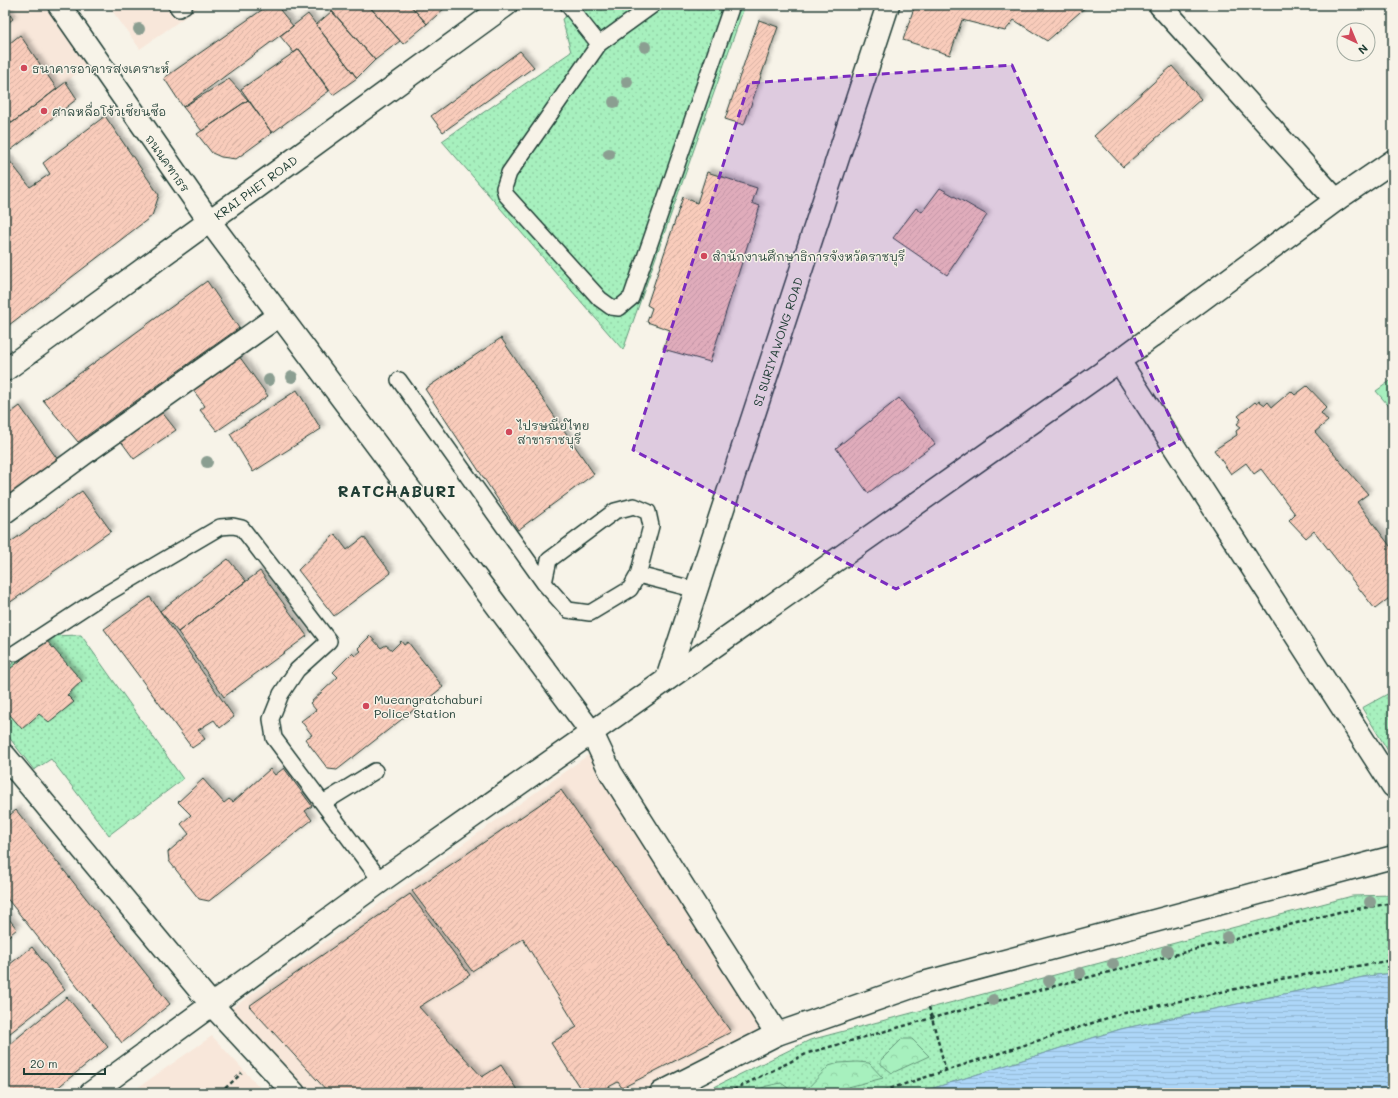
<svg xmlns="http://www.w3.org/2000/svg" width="1398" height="1098" viewBox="0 0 1398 1098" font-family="Mali,'Playpen Sans Thai',sans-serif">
<defs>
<pattern id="grass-dots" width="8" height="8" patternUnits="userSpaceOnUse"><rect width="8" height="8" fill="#a7f0be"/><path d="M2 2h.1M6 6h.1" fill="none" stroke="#8fcfa4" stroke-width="1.8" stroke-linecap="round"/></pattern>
<pattern id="forest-crowns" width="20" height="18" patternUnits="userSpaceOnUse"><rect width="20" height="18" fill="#a7f0be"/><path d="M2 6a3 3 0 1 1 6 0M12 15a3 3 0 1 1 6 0" fill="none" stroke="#8fcfa4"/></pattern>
<pattern id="water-rules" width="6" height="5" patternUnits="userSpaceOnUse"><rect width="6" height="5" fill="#add6f8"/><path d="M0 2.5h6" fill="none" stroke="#94b9d5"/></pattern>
<pattern id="building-hatch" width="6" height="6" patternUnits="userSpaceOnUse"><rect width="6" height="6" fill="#f9ccbb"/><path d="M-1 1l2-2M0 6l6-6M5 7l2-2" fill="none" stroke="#d5b0a1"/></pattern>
<filter id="shadow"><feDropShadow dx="3.5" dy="-3.5" stdDeviation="2" flood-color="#0004"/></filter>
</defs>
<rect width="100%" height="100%" fill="#f7f3e8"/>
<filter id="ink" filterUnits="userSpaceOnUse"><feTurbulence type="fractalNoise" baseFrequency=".025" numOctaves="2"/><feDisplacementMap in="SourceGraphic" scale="8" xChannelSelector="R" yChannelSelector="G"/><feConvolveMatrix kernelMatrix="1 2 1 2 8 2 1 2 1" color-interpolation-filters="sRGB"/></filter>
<g filter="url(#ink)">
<!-- built -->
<path fill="#f8e7da" d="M5,5H47L87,66L5,128Z
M108,5H202L140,49Z
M591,753L762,1027L648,1093H309L231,1009Z
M212,1036L265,1093H130Z"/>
<!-- grass -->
<path fill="url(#grass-dots)" stroke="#639679" d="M582,5H745L623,350L442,141L571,52L562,19Z
M81,635L183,779L109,835L51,759L34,770L5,732V669L49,636Z
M1393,691V759L1362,708Z
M1393,895V973L1368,976L1121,1029L918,1093H702L810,1040L1352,896Z"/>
<!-- forest -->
<path fill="url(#forest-crowns)" stroke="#639679" d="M902,1039H912L929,1056L892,1073L881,1064V1060Z
M857,1062L869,1063L883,1078L825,1093H803L829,1066L839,1063Z
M781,1083L795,1093H750L767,1086Z"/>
<!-- garden -->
<path fill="#a7f0be" stroke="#639679" d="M1393,379V411L1376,391Z"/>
<!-- water -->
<path fill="url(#water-rules)" stroke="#7499aa" d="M1393,973V1093H918L1121,1029L1368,976Z"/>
<!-- building -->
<path fill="url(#building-hatch)" stroke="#1f3d34" filter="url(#shadow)" d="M269,5H276L293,26L183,107L164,78Z
M326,5H368L400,41L375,60Z
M368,5H410L427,24L403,44Z
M410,5H446L447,6L427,24Z
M915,5H1088L1047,41L1014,20L1005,31L962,20L950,55L903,40Z
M5,8L13,19L5,25Z
M332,11L375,60L357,78L316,25Z
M308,14L357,78L333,95L299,49L294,53L280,36Z
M759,20L778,27L744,125L725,119Z
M20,35L57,89L12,123L5,114V47Z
M299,49L329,91L272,133L241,89Z
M520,51L534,67L443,132L431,116Z
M1172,66L1201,99L1123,167L1094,136Z
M229,79L248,100L202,131L183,107Z
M66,82L77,99L11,150L5,141V128Z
M248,100L272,133L236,159L221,157L212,153L197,134Z
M105,116L159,195L152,216L5,328V155L30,187L50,174L43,163Z
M707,172L757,188L752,203L760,206L710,362L663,349L670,330L647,322L652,308L647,305L683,197L697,203Z
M940,188L987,215L947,275L893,238L916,208L922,212Z
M207,281L239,328L78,442L43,400Z
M501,338L594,474L518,530L425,389Z
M239,356L268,396L217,431L200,410L205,406L193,390Z
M1307,386L1327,407L1321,413L1328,421L1315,432L1368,494L1357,502L1393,550V595L1375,609L1314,531L1306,538L1289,520L1295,514L1261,469L1254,474L1246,463L1231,474L1214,450L1237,435L1236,431L1241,427L1237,424L1241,419L1238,416L1255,402L1257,404L1259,401L1265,405L1268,402L1272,407L1291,391L1295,395Z
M297,390L321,429L253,472L230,434Z
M899,398L935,444L868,493L836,448Z
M20,406L58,460L5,498V417Z
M157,406L176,430L134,459L120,440Z
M82,491L111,531L5,606V546Z
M335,534L347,550L364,537L391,573L334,616L298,570Z
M228,559L246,581L178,632L160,611Z
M260,571L307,636L224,697L178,632Z
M150,597L234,717L220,728L214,720L198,730L205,739L192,748L104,629Z
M370,636L381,648L386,645L392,650L401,641L404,645L408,642L443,687L337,770L328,769L305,739L312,735L301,721L316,710L310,703L338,677L333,672L352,653L355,656L361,651L358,648Z
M46,640L82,681L67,695L74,702L49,722L39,714L22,729L5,709V673Z
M284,768L312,806L305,811L312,820L209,901L199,899L169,861L168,852L189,834L181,824L191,815L178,802L203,779L224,803L229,799L233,802L270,769L275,775Z
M561,790L731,1032L622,1088L618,1082L597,1093H583L551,1043L577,1027L523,939L472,971L412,891Z
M16,810L170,1004L122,1043L5,896V819Z
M410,894L470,975L419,1007L482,1077L501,1065L519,1093H329L249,1006Z
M5,914L17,929L5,939Z
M32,947L65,990L5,1037V968Z
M67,997L108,1047L51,1093H5V1048Z"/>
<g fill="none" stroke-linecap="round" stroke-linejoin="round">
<defs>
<path id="service" d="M176,5L179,9L185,5
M568,5L599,44
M653,5L599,44L509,173L504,188L506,195L600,299L611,307L619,308L631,298L732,5
M399,380L544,583
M638,575L651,526L648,512L634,506L615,511L549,560L544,583L568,610L590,613L630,589L638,575L697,590
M15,653L96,600L220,527L233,526L242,528L329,641L297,670L281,694L271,719L274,738L381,881
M323,803L375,771"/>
<g id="minor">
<path d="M1160,5L1336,200"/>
<path d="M210,222L592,733L611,773L777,1034"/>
<path d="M1119,361L1393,786"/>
<path d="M5,512L85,453L278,316"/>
<path id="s1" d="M667,679L888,5"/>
<path d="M5,756L212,1005L294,1093"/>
<path d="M91,1093L381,881L1119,361L1336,200L1393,161"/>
<path d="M661,1093L777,1034L923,983L1393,857"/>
</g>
<path id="tertiary" d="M59,5L210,222"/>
<g id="secondary">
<path id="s2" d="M5,370L506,5"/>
</g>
</defs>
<!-- service casing -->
<use href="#service" stroke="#1f3d34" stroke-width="18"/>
<!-- minor casing -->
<use href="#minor" stroke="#1f3d34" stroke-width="25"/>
<!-- tertiary casing -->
<use href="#tertiary" stroke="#1f3d34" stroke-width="25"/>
<!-- secondary casing -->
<use href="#secondary" stroke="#1f3d34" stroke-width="25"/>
<!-- path -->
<path stroke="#1f3d34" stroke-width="2.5" stroke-dasharray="4 3" stroke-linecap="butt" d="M929,1007L946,1071
M220,1093L242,1073
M727,1093L808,1053L932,1018L1339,912L1393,903
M877,1093L1120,1014L1286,978L1393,960"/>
<!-- service -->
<use href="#service" stroke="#f7f3e8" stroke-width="15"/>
<!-- minor -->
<use href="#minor" stroke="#f7f3e8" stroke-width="22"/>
<!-- tertiary -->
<use href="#tertiary" stroke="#f7f3e8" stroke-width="22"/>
<!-- secondary -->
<use href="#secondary" stroke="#f7f3e8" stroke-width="22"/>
</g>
<!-- trees -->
<g fill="#8b9e91">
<circle cx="139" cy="29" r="6"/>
<circle cx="645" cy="47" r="6"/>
<circle cx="627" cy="82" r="6"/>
<circle cx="614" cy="102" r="6"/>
<circle cx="609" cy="154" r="6"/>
<circle cx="292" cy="377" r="6"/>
<circle cx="269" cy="380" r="6"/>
<circle cx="207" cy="462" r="6"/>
<circle cx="1370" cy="902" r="6"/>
<circle cx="1227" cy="937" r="6"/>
<circle cx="1167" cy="951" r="6"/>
<circle cx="1113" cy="964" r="6"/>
<circle cx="1080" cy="973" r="6"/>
<circle cx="1049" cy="981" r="6"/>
<circle cx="993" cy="1000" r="6"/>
</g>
</g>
<!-- marked area -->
<path fill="#7b2cbf" fill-opacity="0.2" stroke="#7b2cbf" stroke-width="3" stroke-dasharray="8 5" stroke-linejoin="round" d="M1012,65L1180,440L896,589L633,450L749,83Z"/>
<!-- markers -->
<g fill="#d1495b" stroke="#f7f3e8" stroke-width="1.5">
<circle cx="24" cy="68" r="4"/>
<circle cx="44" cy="111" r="4"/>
<circle cx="704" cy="256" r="4"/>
<circle cx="509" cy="432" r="4"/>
<circle cx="366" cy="706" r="4"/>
</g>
<g text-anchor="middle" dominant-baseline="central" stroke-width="3" stroke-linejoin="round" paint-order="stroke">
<!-- poi labels -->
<g font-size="12" fill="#1f3d34" stroke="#f7f3e8" text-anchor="start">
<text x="32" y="68">ธนาคารอาคารสงเคราะห์</text>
<text x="52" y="111">ศาลหลื่อโจ้วเซียนซือ</text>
<text x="712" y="256">สำนักงานศึกษาธิการจังหวัดราชบุรี</text>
<text x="517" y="425">ไปรษณีย์ไทย<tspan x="517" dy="14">สาขาราชบุรี</tspan></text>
<text x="374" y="699">Mueangratchaburi<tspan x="374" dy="14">Police Station</tspan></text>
</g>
<!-- street labels -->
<g font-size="12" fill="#1f3d34" stroke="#f7f3e8">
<text transform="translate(168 163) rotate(55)">ถนนคฑาธร</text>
<text stroke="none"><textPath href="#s2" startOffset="310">KRAI PHET ROAD</textPath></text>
<text stroke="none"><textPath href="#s1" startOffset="355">SI SURIYAWONG ROAD</textPath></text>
</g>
<!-- district labels -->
<g font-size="16" font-weight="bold" letter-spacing="1" fill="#1f3d34" stroke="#f7f3e8">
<text x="397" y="490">RATCHABURI</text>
</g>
</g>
<!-- margin -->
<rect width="1398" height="1098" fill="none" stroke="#f7f3e8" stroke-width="20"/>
<rect x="10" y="10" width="1378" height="1078" fill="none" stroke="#1f3d34" stroke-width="1.5" filter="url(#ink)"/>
<!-- north arrow -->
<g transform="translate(1356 42) rotate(136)"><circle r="19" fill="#f7f3e8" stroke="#a1aaa0"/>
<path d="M0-3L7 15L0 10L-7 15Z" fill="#d1495b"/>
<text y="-6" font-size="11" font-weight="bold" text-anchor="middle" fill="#1f3d34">N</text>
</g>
<!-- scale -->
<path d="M24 1068v6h81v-6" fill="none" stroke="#1f3d34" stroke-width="2"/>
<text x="30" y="1068" font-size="12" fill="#1f3d34" stroke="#f7f3e8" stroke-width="3" paint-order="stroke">20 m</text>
</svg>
